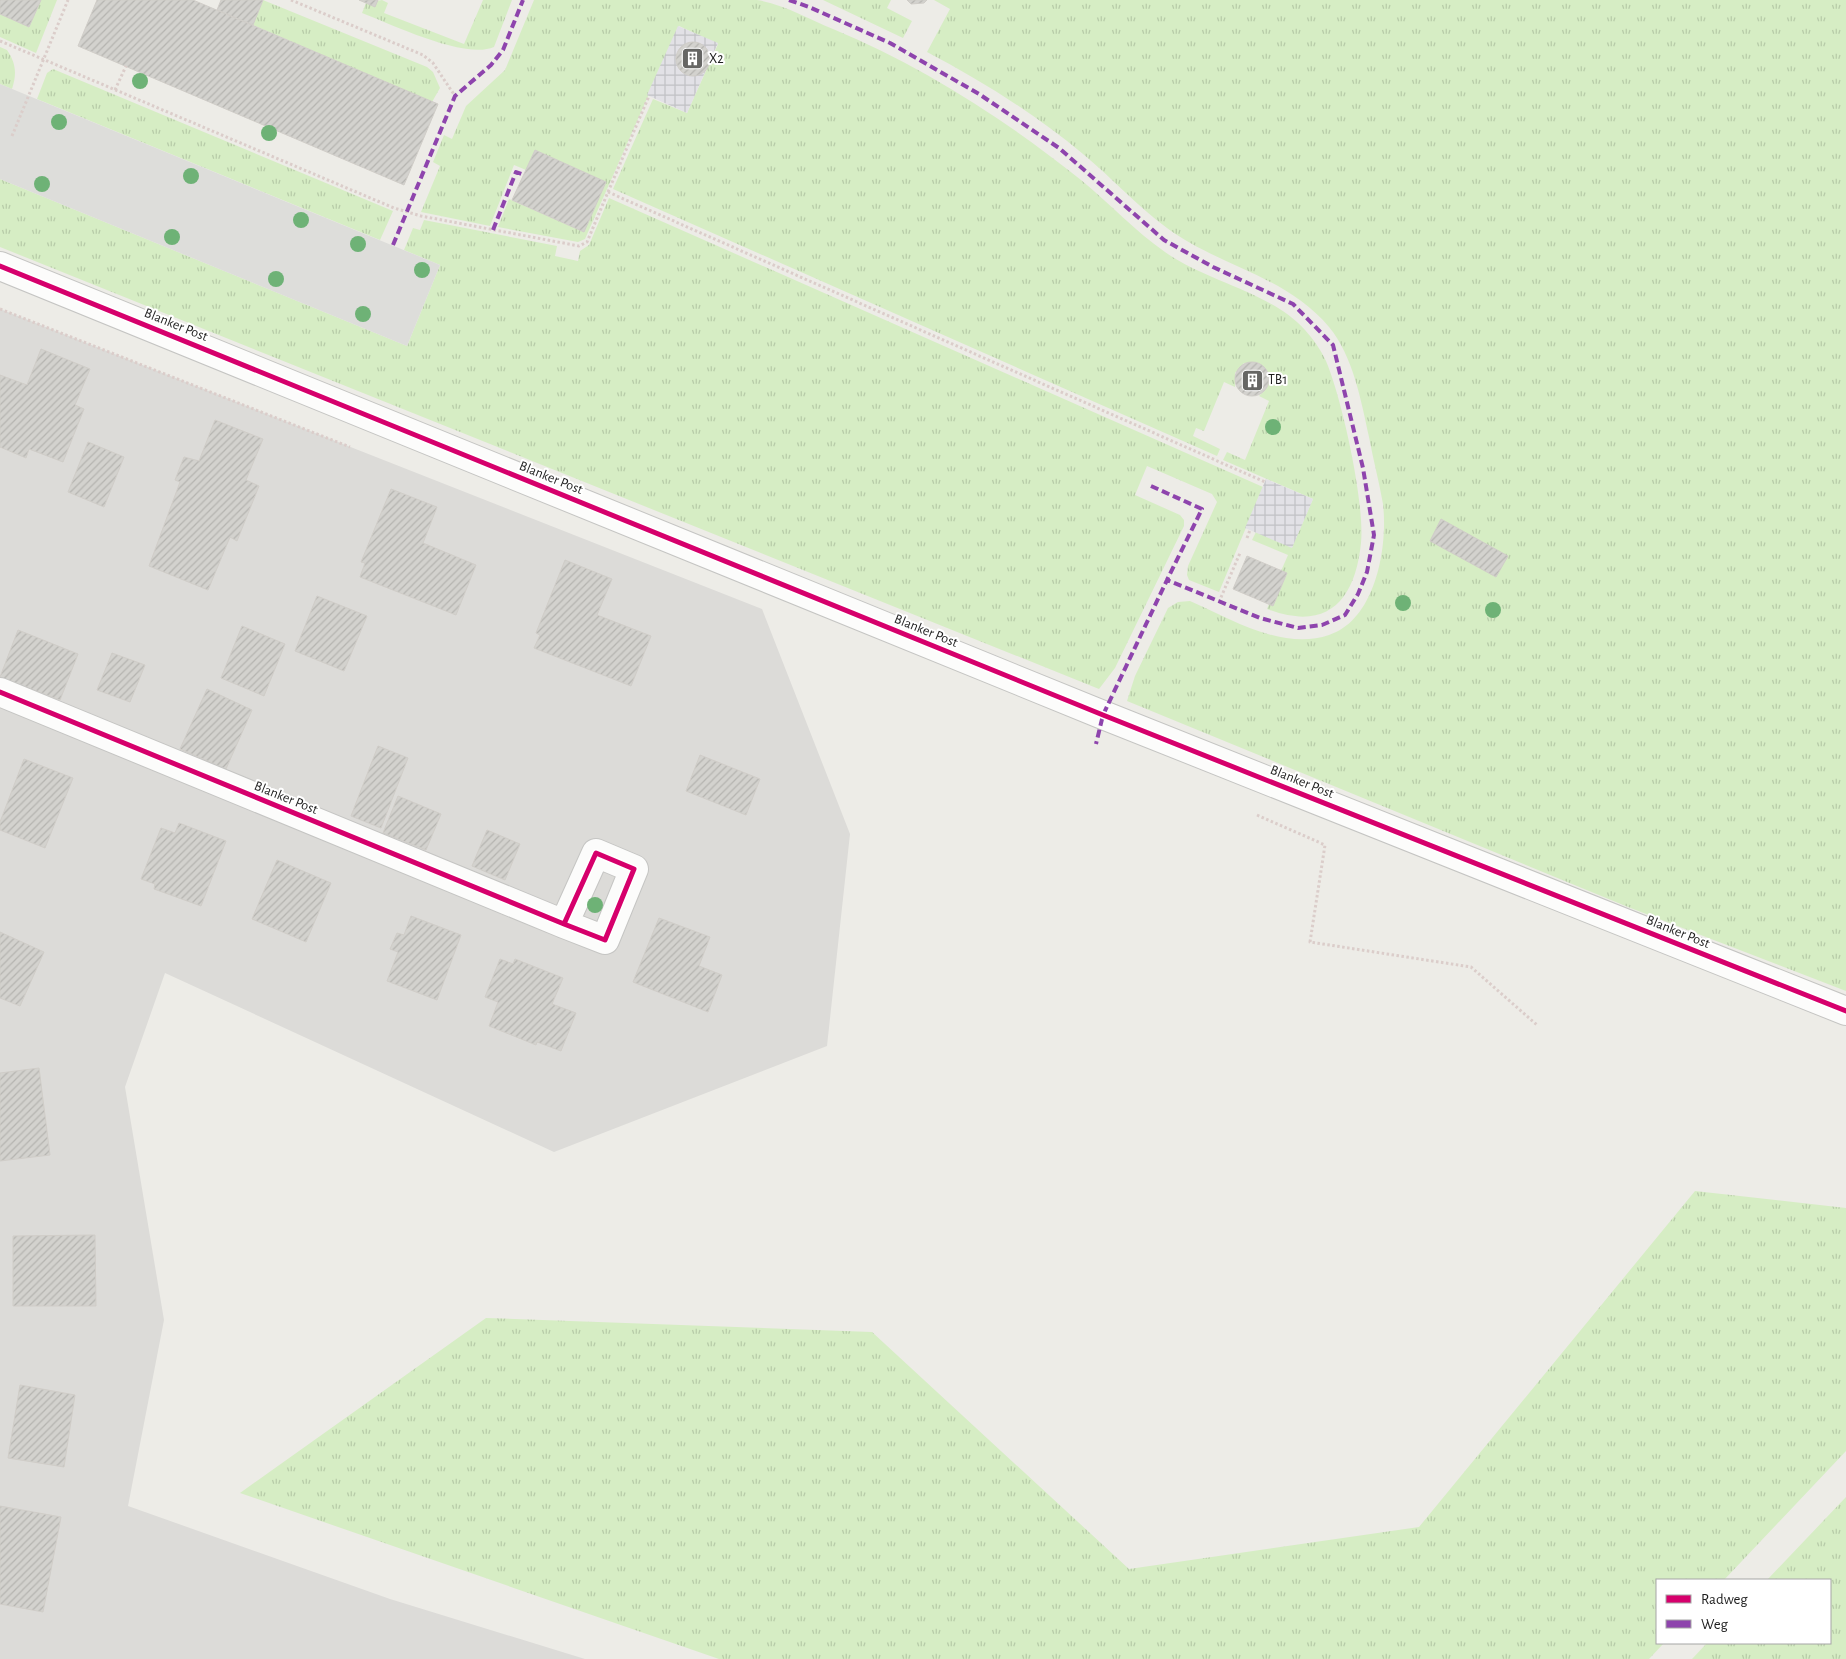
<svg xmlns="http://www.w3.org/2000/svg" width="1846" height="1659" viewBox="0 0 1846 1659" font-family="'Alegreya Sans',sans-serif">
<defs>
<pattern id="grass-tufts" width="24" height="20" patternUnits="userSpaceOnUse" patternTransform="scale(1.25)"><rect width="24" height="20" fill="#d6edc4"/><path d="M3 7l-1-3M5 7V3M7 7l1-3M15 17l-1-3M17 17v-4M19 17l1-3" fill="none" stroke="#b7cba8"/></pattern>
<pattern id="plaza-grid" width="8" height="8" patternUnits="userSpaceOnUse" patternTransform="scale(1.25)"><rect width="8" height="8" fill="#e2e1e6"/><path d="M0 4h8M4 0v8" fill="none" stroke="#c1c1c5"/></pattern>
<pattern id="building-hatch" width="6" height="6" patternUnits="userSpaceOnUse" patternTransform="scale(1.25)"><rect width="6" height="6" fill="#d3d2ce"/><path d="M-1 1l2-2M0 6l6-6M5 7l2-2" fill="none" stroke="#b5b4b0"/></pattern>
</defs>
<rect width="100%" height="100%" fill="#edece7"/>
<!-- residential -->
<path fill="#dcdbd8" d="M0,309L762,609L850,834L827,1046L554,1152L165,973L125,1087L164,1320L128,1506L390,1599L585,1659H0Z"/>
<!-- grass -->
<path fill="url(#grass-tufts)" d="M41,0H57L36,53L0,37V14L29,27Z
M263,0L427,67L433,72L440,88L432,102L253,25Z
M382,0L388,3L384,13L464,44L483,0H512L494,47C465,60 391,24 362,13L366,3Z
M534,0C586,0 638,0 689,0C711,0 736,0 757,0C783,4 809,19 833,29C922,66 1005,119 1081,180C1109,203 1135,231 1165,252C1207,282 1271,292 1305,330C1313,339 1321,350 1326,361C1342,399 1365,503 1361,543C1355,601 1327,632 1267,609L1269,604L1273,605L1287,574L1281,571L1288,555L1252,540L1256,532L1292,547L1313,499L1223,460L1227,452L1245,460L1269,401L1259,396L1268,386V372L1258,363H1244L1235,373V387L1224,382L1204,431L1196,428L1193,436L1220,449L1217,456L613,189L653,99L687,113L718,44L679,26L585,239L578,242L498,227L509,199L584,232L606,182L535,150L526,170L514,165L490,226L421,212L440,166L433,162L444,135L452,139L466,106L505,70Z
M823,0H891L887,8L912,21L903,38Z
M934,0H1846V991L1628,907L1127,701L1135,676L1168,608L1178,602L1190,601C1231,619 1283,651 1329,635C1376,620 1388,546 1383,504C1379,481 1373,459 1369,437C1361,400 1353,356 1329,327C1285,275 1220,267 1167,228C1137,206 1112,178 1083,154C1035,114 982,81 927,52L950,9Z
M0,47L7,50C16,63 17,74 12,89L0,84Z
M53,69L393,211L380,240L37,99L47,73Z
M0,179L407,346L440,265L404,250L413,228L420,230L424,220L557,246L555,256L578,261L580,251L589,245L609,198L1263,487L1219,592L1189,580L1187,575L1188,566L1217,502L1212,494L1147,466L1135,495L1180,515L1184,520V526L1115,668L1099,689L0,247Z
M1695,1191L1846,1208V1451L1724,1580H1657V1643H1664L1649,1659H719L240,1493L486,1318L872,1332L1129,1569L1419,1527Z
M1846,1497V1659H1692L1707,1643H1830V1580H1767Z"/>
<!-- parking -->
<path fill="#ddddda" d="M0,84L440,265L407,346L0,179Z"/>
<!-- plaza -->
<path fill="url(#plaza-grid)" d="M678,26L718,43L687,113L647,95Z
M1266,479L1313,499L1292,548L1245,528Z"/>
<!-- building -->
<path fill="url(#building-hatch)" stroke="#d0cdc8" d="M0,0H41L29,27L0,14Z
M97,0H193L438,104L404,185L78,46Z
M221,0H263L253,25L217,10Z
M359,0H378L375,7Z
M907,0H927L924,3L911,4Z
M676 59a17 17 0 1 1 34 0a17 17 0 1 1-34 0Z
M535,150L606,182L584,232L512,200Z
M41,349L90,369L75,405L84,409L63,462L29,449L26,458L0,447V375L27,385Z
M1235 379a17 17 0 1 1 34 0a17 17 0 1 1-34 0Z
M215,420L263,439L246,480L259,486L237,541L230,537L208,590L149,566L180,482L175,480L184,457L199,461Z
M88,442L124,457L104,507L68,492Z
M391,489L437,507L423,543L476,565L456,615L360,577L365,563L361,562Z
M1441,519L1508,556L1496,577L1430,541Z
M1247,556L1287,573L1273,606L1233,589Z
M565,560L612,579L597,615L651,636L631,686L534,648L540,635L536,633Z
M317,596L367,616L344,671L295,651Z
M242,626L285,644L264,696L221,678Z
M18,630L78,654L60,700L0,677Z
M112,653L145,665L130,702L97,690Z
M207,689L252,710L226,769L180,749Z
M378,746L408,758L381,828L351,816Z
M700,755L760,779L746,815L686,791Z
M24,759L73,778L45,848L0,830V822Z
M398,796L441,814L426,850L383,833Z
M179,823L226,841L201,906L154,889L155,884L141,879L161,828L175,833Z
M487,830L520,844L505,880L472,866Z
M277,860L331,883L306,942L252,919Z
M411,916L461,935L437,1000L387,981L398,952L390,949L397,933L404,935Z
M659,918L710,937L699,966L722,975L708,1012L633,982Z
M0,932L44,952L20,1006L0,998Z
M500,959L513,964L515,959L563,978L552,1004L576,1013L561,1051L537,1042L536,1045L489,1026L498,1002L485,997Z
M39,1068L50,1155L0,1161V1073Z
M95,1235L96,1306H13V1236Z
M20,1385L75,1395L64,1467L8,1458Z
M0,1506L61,1517L43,1612L0,1604Z"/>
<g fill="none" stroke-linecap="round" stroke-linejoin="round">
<defs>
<path id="street" d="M0,266L1103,715L1846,1011
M0,692L564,924L605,940L634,869L596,853L564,924"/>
</defs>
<!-- street casing -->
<use href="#street" stroke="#c5c5c3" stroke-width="30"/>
<!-- path -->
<path stroke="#dbcdca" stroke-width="3" stroke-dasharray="2.5 2.5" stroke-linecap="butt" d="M291,0L423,55L433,63L455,96
M0,41L394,208L421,216L579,246L587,242L608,192L1265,482
M115,90L126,66
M12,136L68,0
M608,192L649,96
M0,309L350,447
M1247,538L1250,530
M1219,602L1240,553
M1257,815L1325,845L1310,942L1471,967L1537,1025"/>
<!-- street -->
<use href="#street" stroke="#fcfcfb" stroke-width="28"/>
<!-- quiet -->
<path stroke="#8e44ad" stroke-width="4" stroke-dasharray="8 4" stroke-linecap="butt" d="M789,0L809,7L890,43L979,94L1059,148L1164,240L1213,267L1293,304L1333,345L1363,468L1374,535L1367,572L1358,594L1345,615L1322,625L1298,628L1260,618L1167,580L1103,715L1096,744
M493,230L516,172L524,175
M393,245L455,96L491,65L503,50L523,0
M1151,486L1202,509L1167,580"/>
<defs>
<path id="cycleway" d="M0,266L1103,715L1846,1011
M0,692L564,924L605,940L634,869L596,853L564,924"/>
</defs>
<!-- cycleway casing -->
<use href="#cycleway" stroke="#fff" stroke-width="8"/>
<!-- cycleway -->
<use href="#cycleway" stroke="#d6006c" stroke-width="5"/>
</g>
<!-- trees -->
<g fill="#6eb276">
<circle cx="140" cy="81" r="8"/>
<circle cx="59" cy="122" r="8"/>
<circle cx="269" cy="133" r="8"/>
<circle cx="191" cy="176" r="8"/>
<circle cx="42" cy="184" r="8"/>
<circle cx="301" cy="220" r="8"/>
<circle cx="172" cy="237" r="8"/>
<circle cx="358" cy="244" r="8"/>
<circle cx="422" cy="270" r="8"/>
<circle cx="276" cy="279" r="8"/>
<circle cx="363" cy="314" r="8"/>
<circle cx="1273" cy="427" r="8"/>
<circle cx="1403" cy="603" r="8"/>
<circle cx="1493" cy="610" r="8"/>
<circle cx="595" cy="905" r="8"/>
</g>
<!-- icons -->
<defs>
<symbol id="building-square" viewBox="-11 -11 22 22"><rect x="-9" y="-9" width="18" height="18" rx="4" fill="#666664" stroke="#fff"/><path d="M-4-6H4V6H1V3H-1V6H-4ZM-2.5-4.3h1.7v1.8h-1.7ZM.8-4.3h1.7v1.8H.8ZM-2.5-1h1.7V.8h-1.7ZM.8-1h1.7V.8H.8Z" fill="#fff"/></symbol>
</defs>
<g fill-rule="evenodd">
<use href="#building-square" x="680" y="46" width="25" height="25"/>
<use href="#building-square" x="1240" y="368" width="25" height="25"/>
</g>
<g text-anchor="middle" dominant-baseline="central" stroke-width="4" stroke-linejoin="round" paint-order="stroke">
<!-- poi labels -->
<g font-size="14" fill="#1e1e1e" stroke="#fff" text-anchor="start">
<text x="709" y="59">X2</text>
<text x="1268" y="380">TB1</text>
</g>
<!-- street labels -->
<g font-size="14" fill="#1e1e1e" stroke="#fff">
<text transform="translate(176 325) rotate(22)">Blanker Post</text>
<text transform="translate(551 478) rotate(22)">Blanker Post</text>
<text transform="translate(926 631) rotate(22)">Blanker Post</text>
<text transform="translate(1302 782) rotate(22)">Blanker Post</text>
<text transform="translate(286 798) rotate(22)">Blanker Post</text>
<text transform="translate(1678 932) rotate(22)">Blanker Post</text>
</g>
</g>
<!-- legend -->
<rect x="1656" y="1579" width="175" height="65" fill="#ffffff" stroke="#a5a5a5"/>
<rect x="1666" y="1595" width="25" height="8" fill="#d6006c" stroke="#a5a5a5"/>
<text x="1701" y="1604" font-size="15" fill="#1e1e1e">Radweg</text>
<rect x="1666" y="1620" width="25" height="8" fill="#8e44ad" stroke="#a5a5a5"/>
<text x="1701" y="1629" font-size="15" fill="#1e1e1e">Weg</text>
</svg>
